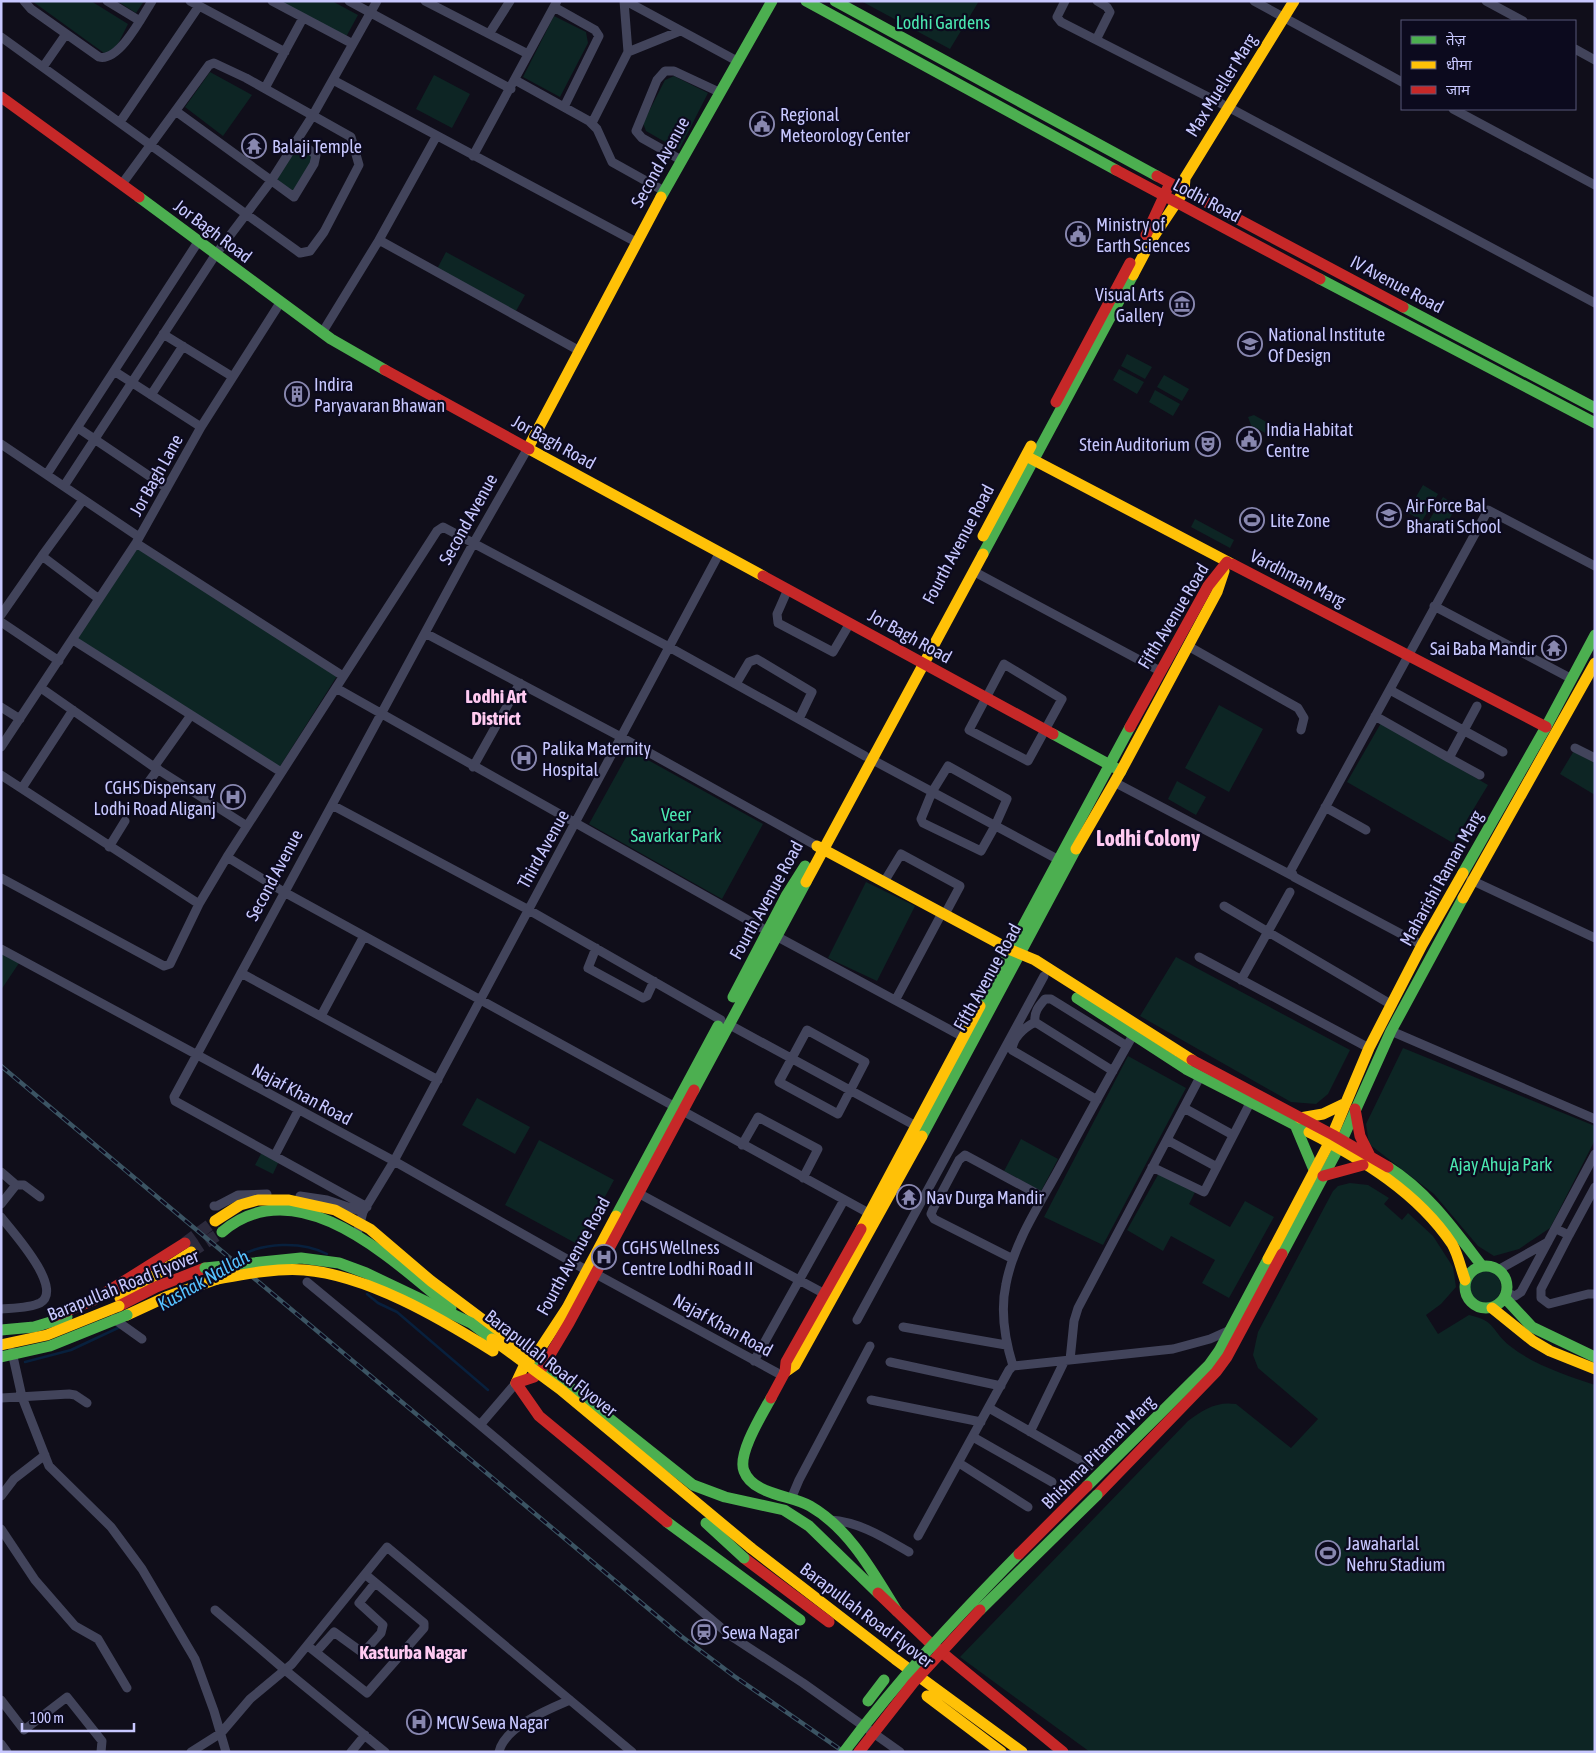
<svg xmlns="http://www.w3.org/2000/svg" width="1596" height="1753" viewBox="0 0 1596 1753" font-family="'Asap Condensed','Noto Sans Devanagari',sans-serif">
<rect width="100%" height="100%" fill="#100e1a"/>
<!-- green -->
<path fill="#0d2524" d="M32,1H91L128,24L119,42L111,52L104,53Z
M117,1H144L136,13Z
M278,1H332L358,15L346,37Z
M861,1H979L950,49Z
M554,16L586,32L588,43L560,97L523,77Z
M210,72L252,95L223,136L185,107Z
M434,75L470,94L452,128L416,109Z
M674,76L708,93L679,150L646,131L643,123L665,80Z
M298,145L311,156V162L295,190L290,191L277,179Z
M446,252L525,295L516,311L437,269Z
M1127,354L1152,367L1145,379L1121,366Z
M1119,369L1144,382L1137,394L1113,380Z
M1164,375L1189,389L1182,401L1157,387Z
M1155,390L1180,404L1173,416L1149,402Z
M1254,415L1270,424L1265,433L1251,425L1248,417Z
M1423,485L1438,494L1422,521L1407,512Z
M1443,497L1457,506L1441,533L1427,524Z
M1195,519L1234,540L1230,548L1191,527Z
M136,545L337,676L279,768L75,639Z
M1219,705L1263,729L1229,792L1185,768Z
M1381,723L1488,785L1453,843L1347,782Z
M1575,749L1595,760V795L1560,774Z
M630,750L763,824L722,899L589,824Z
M1177,781L1206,797L1196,815L1168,799Z
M866,882L915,906L877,981L828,958Z
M1,949L21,960L1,990Z
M1176,957L1350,1050L1328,1094L1316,1104L1291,1102L1140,1016Z
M1403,1048L1595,1126V1140L1550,1228L1519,1249L1494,1256L1478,1246L1434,1194L1369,1144L1366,1124Z
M1128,1056L1186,1088L1103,1245L1044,1217Z
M477,1098L530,1127L515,1154L462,1125Z
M1021,1139L1058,1159L1041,1191L1004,1171Z
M539,1140L614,1180L579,1245L505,1205Z
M262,1152L279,1161L273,1174L255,1165Z
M1159,1173L1195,1192L1189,1204L1230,1227L1245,1201L1274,1217L1229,1298L1202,1283L1215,1260L1171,1236L1163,1251L1127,1230Z
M1350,1183L1368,1185L1389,1198L1384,1204L1402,1220L1408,1213L1433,1236L1453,1267L1456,1287L1441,1304L1426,1315L1438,1334L1469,1315C1497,1321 1491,1331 1510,1346C1534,1365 1566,1375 1595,1385V1752H1090L960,1657L1188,1421C1203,1410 1216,1401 1236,1404L1291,1448L1318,1419L1258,1368L1253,1355L1258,1332L1333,1191L1338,1186Z
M1467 1287a17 17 0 1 1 34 0a17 17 0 1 1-34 0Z"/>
<!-- water -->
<path fill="#08203d" d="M1245,510L1265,520L1260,530L1240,520Z"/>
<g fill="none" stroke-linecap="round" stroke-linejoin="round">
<!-- stream -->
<path stroke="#08203d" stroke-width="2.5" d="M238,1257C263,1242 302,1241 327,1254
M367,1294L378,1303L397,1312L488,1390
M25,1362L71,1350L120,1327"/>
<!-- secondary-tunnel -->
<path stroke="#2c2a3c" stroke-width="12" stroke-dasharray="12 6" stroke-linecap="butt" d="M185,1243L215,1221
M191,1252L222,1232"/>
<!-- street -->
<path stroke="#42445b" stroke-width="9" d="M24,1L31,9L99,57C119,62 142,17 152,1
M107,1L140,21
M190,1L285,52
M272,1L353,44
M349,1L511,89
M425,1L528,54
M624,1L628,52
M626,1L737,61
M1065,1L1057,17L1061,22L1222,104
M1254,1L1402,82
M1486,1L1523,21
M554,7L595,30L599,36L564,107
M489,34L510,1
M1,37L300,253L310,251L324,232L359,165L351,137L246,78L214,63L209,65L122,184
M1097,38L1110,12L1107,7L1097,1
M1575,49L1595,60
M43,67L66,34
M333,80L636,242
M515,80L589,121L597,129L612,162L664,191
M265,88L303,18
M1228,107L1595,303
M1453,109L1595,185
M177,112L294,197L314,164L316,155L297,140
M120,122L199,6
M592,123L628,52L680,31
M473,156L557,1
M681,160L642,138L636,131L657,80L665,71H674L719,92
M379,240L578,350
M322,333L379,240L436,137
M163,334L233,377
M114,371L201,427
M151,395L183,346
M78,428L167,488
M1,444L139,537
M47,474L198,242
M64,486L216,254L271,181L313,115L377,1
M83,500L42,556L99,599
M136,543L343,676
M973,571L1160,671
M788,589L777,614L778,623L833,652L850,623
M1434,606L1572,679
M1,615L42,556
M1,622L59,661
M425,633L621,737L817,846
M73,640L281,772
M1188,646L1298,708L1304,718L1301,730
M1004,664L1062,699L1028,761L969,730Z
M736,684L749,662L757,659L812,692L799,719
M41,688L154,767L247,826
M336,688L776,936L967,1039
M1390,690L1503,752
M1,707L20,719
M1375,716L1449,758L1477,706
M1,747L136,543L201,427L280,303
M1575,748L1595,758
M1449,758L1480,775
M871,759L1059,860
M948,766L1007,799L995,826L981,851L923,823L921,819L932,792Z
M154,767L191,715
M473,767L520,683
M1,775L199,904
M1114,782L1291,875
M145,787L158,769
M22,788L73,710
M332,805L527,909L721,1020
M1325,807L1366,830
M109,847L125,821
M227,857L284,892L874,1216
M1,878L164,966L170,964L199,904L227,857L437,531L443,527L669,647L865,756
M1471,880L1595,938
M884,882L901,854L960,886L945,914
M1224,906L1392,1005
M1422,945L1294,877L1291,870L1488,510L1595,566
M596,948L588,968L643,998L647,996L654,981
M1,949L394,1161L586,1270
M1199,957L1369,1048
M241,973L438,1080
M1241,980L1290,892
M896,999L942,913
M321,1016L364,936
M1035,1022C1024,1028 1013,1037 1012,1050L1097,1100
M1035,1022C1034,1012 1038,1007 1045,999H1051L1127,1046
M1035,1022L1113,1071
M728,1024L916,1126
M807,1030L865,1062L838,1114L779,1082Z
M1391,1031L1595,1119
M1184,1108L1233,1135
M1167,1140L1217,1167
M742,1145L758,1117L818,1149L803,1178
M275,1155L298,1111
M1152,1167L1204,1192L1250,1103
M1,1172L16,1185H24L40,1197
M638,1193L823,1293
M300,1196L327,1200L363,1212
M1,1204L16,1185
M214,1206H217L238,1195L267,1194
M367,1207L175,1101L174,1097L473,544L528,448
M1,1217C12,1231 65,1289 40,1303C30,1308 13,1308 1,1309
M1556,1229L1569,1235L1541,1289V1298L1549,1304L1588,1294H1595
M357,1234L363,1212L394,1161L720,552
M1569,1235L1595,1187
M1013,1259L934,1219L931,1214L933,1209L959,1160L965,1155L1043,1197
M1498,1270L1548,1242
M596,1274L783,1376
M307,1282L480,1425
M1507,1293L1515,1296L1521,1292L1595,1154
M114,1319L142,1339
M857,1320L1044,976
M903,1327L1006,1345
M12,1352L22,1397L49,1466L111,1527L142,1569L195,1659L214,1711L226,1752
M1070,1360L1074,1321L1078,1308L1200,1077
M754,1361L844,1200
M890,1362L1001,1386
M1013,1366C1005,1340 1000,1311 1006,1284C1014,1242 1040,1204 1060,1167C1085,1121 1110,1075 1136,1030
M516,1383L480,1425L731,1636L803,1683L900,1752
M1,1398L69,1394L75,1395L87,1403
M871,1400L981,1422
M989,1408L1090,1466
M1030,1432L1064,1362
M973,1437L1052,1482
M959,1463L1028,1507
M1,1496L14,1479L45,1455
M791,1499L799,1480L870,1346
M830,1520C860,1522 883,1537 909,1552
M1,1529L35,1580L75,1626L98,1639L127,1688
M918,1536L1009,1370L1013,1366L1173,1349L1210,1339L1230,1330
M215,1610L285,1670L385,1752
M308,1646L367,1693L424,1628V1623L366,1575
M316,1652L334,1632L363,1653L381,1633L383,1625L359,1603L375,1583
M1,1700L24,1730L67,1697L102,1741L101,1752
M1,1744L7,1752
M191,1752L221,1733L250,1699L292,1664L387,1547L632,1752
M351,1752L365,1735
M499,1752C504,1727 549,1709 570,1700"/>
<!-- fast -->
<path stroke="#4caf50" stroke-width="11" d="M806,1L1116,170
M835,1L1157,176
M139,197L331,339L385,370
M661,197L772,1
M1320,279L1595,423
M1403,307L1595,408
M983,554L1133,275
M1053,734L1121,771
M1463,873L1546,727L1595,635
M733,997L786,896L805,866
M1077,998L1186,1069L1309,1132
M980,1006L1130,727
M694,1090L806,882
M1296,1127L1314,1170
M922,1136L1076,849
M1388,1167C1427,1191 1455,1231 1482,1266
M616,1216L718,1026
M222,1232C298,1167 393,1261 451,1308
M1282,1254L1338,1149L1391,1031L1463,898
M1465 1287a21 21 0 1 1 42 0a21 21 0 1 1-42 0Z
M1505,1298L1532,1327L1595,1357
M1,1330L34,1327L67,1317
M527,1353L545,1364L561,1380L693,1485L725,1497L784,1510L809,1526L878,1593
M771,1398C763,1413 737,1454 744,1471C753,1495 791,1495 810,1506C850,1529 874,1574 897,1611
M1087,1486L1209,1365L1219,1351L1268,1259
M667,1522L800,1620
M868,1701L884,1680"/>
<!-- slow -->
<path stroke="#ffc107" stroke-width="11" d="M1133,275L1152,239L1184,191L1185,178L1294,1
M528,448L661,197
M529,449L763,576
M1026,456L1232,564
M983,536L1031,446
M817,846L1011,950L1035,960L1192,1060
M1076,849L1121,771L1217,592L1224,571
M806,882L983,554
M1463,898L1595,663
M1300,1118L1323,1114L1346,1103
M1309,1132C1362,1159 1418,1193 1452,1244C1458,1254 1461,1269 1465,1280
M215,1221L240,1205L258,1200H289L335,1210L370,1229L431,1281L527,1353
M861,1229L980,1006
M1268,1259L1329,1143L1369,1048L1422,945L1463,873
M120,1298L191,1252
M1492,1308L1533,1341L1550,1351L1595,1369
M127,1315L166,1297L217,1279
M785,1372L795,1365L922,1136
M516,1383L524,1366L540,1349L567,1308L616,1216
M751,1548L895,1659L1022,1752
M927,1696L1001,1752"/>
<!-- jam -->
<path stroke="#c62828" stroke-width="11" d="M1,97L139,197
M1116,170L1320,279
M1157,176L1403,307
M1146,235L1170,183
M385,370L529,449
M1056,402L1130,263
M1232,564L1546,727
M763,576L1053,734
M1130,727L1208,586L1227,562
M1192,1060L1333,1135L1388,1167
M1355,1109L1360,1136L1370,1156
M1323,1176L1363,1165
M119,1306L156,1287L205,1268
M55,1316L94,1300L185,1243
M516,1383L534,1377L541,1370L569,1323L694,1090
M516,1383L539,1416L667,1522
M771,1398L785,1372L786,1362L861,1229
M1097,1495L1216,1372L1227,1357L1282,1254
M744,1558L829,1622
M878,1593L928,1641L1063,1752"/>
<defs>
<path id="rail" d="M1,1066L681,1636L734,1676L844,1752"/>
</defs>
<!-- rail casing -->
<use href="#rail" stroke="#3b5463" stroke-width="4.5"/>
<!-- rail -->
<use href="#rail" stroke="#0c0a1e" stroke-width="2.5" stroke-dasharray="8" stroke-linecap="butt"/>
<!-- fast-bridge -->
<path stroke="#4caf50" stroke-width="11" d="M205,1268L301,1258L339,1263L366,1273L471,1323L492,1339
M1,1357L50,1346L127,1315
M706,1523L744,1558
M980,1610L1097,1495
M844,1752C897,1681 957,1617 1019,1554"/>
<!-- slow-bridge -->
<path stroke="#ffc107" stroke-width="11" d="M217,1279C245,1274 275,1268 304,1270C367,1275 440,1318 493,1351
M492,1339L560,1389L751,1548
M1,1345L47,1335L119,1306"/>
<!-- jam-bridge -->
<path stroke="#c62828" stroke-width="11" d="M1019,1554L1087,1486
M859,1752L913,1683L980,1610"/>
</g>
<!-- icons -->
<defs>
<symbol id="civic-ring" viewBox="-11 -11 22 22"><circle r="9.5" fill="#0c0a1e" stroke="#8887af" stroke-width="1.5"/><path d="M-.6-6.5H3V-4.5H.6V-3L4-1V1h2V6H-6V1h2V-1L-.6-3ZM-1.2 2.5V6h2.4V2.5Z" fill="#8887af"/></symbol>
<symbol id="temple-ring" viewBox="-11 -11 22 22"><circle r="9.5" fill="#0c0a1e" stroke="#8887af" stroke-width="1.5"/><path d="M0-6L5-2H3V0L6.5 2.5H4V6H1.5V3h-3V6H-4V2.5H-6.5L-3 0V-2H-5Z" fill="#8887af"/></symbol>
<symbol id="museum-ring" viewBox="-11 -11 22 22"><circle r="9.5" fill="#0c0a1e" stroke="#8887af" stroke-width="1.5"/><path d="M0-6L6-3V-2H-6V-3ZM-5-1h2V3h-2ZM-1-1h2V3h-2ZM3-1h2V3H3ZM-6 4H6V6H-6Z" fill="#8887af"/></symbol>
<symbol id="university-ring" viewBox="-11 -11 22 22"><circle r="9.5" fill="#0c0a1e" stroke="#8887af" stroke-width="1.5"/><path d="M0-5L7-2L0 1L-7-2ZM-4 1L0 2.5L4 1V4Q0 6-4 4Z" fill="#8887af"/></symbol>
<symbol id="building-ring" viewBox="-11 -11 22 22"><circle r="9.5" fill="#0c0a1e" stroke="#8887af" stroke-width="1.5"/><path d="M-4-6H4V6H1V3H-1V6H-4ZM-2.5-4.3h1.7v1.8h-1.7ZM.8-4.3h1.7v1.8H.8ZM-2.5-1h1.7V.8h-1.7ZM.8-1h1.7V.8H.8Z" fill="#8887af"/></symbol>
<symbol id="theatre-ring" viewBox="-11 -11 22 22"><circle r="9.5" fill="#0c0a1e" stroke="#8887af" stroke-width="1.5"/><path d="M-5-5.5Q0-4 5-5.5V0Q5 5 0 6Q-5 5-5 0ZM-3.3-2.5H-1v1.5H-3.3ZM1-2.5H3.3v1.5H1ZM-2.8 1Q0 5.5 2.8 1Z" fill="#8887af"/></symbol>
<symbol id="school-ring" viewBox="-11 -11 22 22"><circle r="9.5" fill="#0c0a1e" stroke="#8887af" stroke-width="1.5"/><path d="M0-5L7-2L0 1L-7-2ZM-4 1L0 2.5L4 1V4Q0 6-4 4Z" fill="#8887af"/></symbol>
<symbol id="stadium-ring" viewBox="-11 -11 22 22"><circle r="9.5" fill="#0c0a1e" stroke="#8887af" stroke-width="1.5"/><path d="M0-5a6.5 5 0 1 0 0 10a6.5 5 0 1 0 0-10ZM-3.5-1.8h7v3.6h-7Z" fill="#8887af"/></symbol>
<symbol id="hospital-ring" viewBox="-11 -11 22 22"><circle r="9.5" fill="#0c0a1e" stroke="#8887af" stroke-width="1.5"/><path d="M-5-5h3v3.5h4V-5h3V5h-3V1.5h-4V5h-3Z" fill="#8887af"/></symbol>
<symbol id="station-ring" viewBox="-11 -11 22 22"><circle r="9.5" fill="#0c0a1e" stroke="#8887af" stroke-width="1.5"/><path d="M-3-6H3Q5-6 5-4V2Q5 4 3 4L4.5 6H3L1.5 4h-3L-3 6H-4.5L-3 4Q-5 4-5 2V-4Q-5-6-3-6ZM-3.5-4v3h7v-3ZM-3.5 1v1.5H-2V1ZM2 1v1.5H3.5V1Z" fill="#8887af"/></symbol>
</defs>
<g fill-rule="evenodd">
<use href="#civic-ring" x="748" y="110" width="28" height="28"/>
<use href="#temple-ring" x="240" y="132" width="28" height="28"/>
<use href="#civic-ring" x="1064" y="220" width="28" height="28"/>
<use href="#museum-ring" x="1168" y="290" width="28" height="28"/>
<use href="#university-ring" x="1236" y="330" width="28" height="28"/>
<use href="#building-ring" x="283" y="380" width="28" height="28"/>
<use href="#civic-ring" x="1235" y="425" width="28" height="28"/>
<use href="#theatre-ring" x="1194" y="430" width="28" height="28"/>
<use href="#school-ring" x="1375" y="501" width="28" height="28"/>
<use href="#stadium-ring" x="1238" y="506" width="28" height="28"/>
<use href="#temple-ring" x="1540" y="634" width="28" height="28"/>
<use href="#hospital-ring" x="510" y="744" width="28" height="28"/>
<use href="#hospital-ring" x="219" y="783" width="28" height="28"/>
<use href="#temple-ring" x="895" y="1183" width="28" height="28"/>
<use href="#hospital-ring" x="590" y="1243" width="28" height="28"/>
<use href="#stadium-ring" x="1314" y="1539" width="28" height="28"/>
<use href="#station-ring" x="690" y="1618" width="28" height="28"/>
<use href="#hospital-ring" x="405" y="1708" width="28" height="28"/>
</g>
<g text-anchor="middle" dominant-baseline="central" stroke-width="4.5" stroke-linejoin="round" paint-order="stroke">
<!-- park labels -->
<g font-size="18" fill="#4be8b1" stroke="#0c0a1e">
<text x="943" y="22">Lodhi Gardens</text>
<text x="676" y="814">Veer<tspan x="676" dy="21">Savarkar Park</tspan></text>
<text x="1501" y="1164">Ajay Ahuja Park</text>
</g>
<!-- street labels -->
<g font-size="18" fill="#c8c8ff" stroke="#0c0a1e">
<text transform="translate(1221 85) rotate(-58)">Max Mueller Marg</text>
<text transform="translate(660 162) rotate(-61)">Second Avenue</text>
<text transform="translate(1207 200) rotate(28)">Lodhi Road</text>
<text transform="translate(213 231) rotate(37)">Jor Bagh Road</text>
<text transform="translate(1397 284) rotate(28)">IV Avenue Road</text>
<text transform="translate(554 442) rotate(29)">Jor Bagh Road</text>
<text transform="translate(156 475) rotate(-61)">Jor Bagh Lane</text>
<text transform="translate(468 519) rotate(-61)">Second Avenue</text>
<text transform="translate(958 544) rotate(-62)">Fourth Avenue Road</text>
<text transform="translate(1298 578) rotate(27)">Vardhman Marg</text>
<text transform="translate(1173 616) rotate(-59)">Fifth Avenue Road</text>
<text transform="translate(910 636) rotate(29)">Jor Bagh Road</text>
<text transform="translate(543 849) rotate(-61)">Third Avenue</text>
<text transform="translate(274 875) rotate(-62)">Second Avenue</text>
<text transform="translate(1441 878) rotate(-61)">Maharishi Raman Marg</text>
<text transform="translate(766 900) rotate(-61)">Fourth Avenue Road</text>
<text transform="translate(987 977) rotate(-61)">Fifth Avenue Road</text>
<text transform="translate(302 1094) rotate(28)">Najaf Khan Road</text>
<text transform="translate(573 1256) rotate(-61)">Fourth Avenue Road</text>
<text transform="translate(123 1285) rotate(-22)">Barapullah Road Flyover</text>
<text transform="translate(723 1325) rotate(29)">Najaf Khan Road</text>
<text transform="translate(551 1363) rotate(38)">Barapullah Road Flyover</text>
<text transform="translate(1098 1452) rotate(-45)">Bhishma Pitamah Marg</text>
<text transform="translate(867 1615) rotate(37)">Barapullah Road Flyover</text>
</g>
<!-- poi labels -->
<g font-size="18" fill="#c8c8ff" stroke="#0c0a1e" text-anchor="start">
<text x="780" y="114">Regional<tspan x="780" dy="21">Meteorology Center</tspan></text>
<text x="272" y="146">Balaji Temple</text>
<text x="1096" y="224">Ministry of<tspan x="1096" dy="21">Earth Sciences</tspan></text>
<text x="1164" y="294" text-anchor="end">Visual Arts<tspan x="1164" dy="21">Gallery</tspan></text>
<text x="1268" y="334">National Institute<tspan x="1268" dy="21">Of Design</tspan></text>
<text x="314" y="384">Indira<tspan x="314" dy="21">Paryavaran Bhawan</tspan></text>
<text x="1266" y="429">India Habitat<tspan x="1266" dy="21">Centre</tspan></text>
<text x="1190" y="444" text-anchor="end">Stein Auditorium</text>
<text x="1406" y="505">Air Force Bal<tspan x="1406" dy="21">Bharati School</tspan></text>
<text x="1270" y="520">Lite Zone</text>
<text x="1536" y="648" text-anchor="end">Sai Baba Mandir</text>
<text x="542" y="748">Palika Maternity<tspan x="542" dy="21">Hospital</tspan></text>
<text x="216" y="787" text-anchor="end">CGHS Dispensary<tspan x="216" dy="21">Lodhi Road Aliganj</tspan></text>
<text x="926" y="1197">Nav Durga Mandir</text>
<text x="622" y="1247">CGHS Wellness<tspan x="622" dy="21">Centre Lodhi Road II</tspan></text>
<text x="1346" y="1543">Jawaharlal<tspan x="1346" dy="21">Nehru Stadium</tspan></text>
<text x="722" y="1632">Sewa Nagar</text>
<text x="436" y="1722">MCW Sewa Nagar</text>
</g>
<!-- neighbourhood labels -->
<g font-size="19" font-weight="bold" fill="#ffcaf1" stroke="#0c0a1e">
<text x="496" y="696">Lodhi Art<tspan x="496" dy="22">District</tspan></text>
<text x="413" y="1652">Kasturba Nagar</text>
</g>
<!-- water labels -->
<g font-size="19" font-style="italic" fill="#56c2ff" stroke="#0c0a1e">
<text transform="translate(203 1280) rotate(-30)">Kushak Nallah</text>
</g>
<!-- district labels -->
<g font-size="22" font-weight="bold" fill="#ffcaf1" stroke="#0c0a1e">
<text x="1148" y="838">Lodhi Colony</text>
</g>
</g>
<!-- border -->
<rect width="1596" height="1753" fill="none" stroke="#c8c8ff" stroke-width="5"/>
<!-- legend -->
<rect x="1401" y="20" width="175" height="90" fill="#0c0a1e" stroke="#575678"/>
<rect x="1411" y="36" width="25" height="8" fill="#4caf50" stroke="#575678"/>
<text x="1446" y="45" font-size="15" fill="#c8c8ff">तेज़</text>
<rect x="1411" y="61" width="25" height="8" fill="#ffc107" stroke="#575678"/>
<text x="1446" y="70" font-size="15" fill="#c8c8ff">धीमा</text>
<rect x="1411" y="86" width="25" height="8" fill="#c62828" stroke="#575678"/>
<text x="1446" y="95" font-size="15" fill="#c8c8ff">जाम</text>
<!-- scale -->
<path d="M22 1723v8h112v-8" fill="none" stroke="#c8c8ff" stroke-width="2.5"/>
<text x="30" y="1723" font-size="15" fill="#c8c8ff" stroke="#0c0a1e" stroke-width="4" paint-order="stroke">100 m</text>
</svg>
